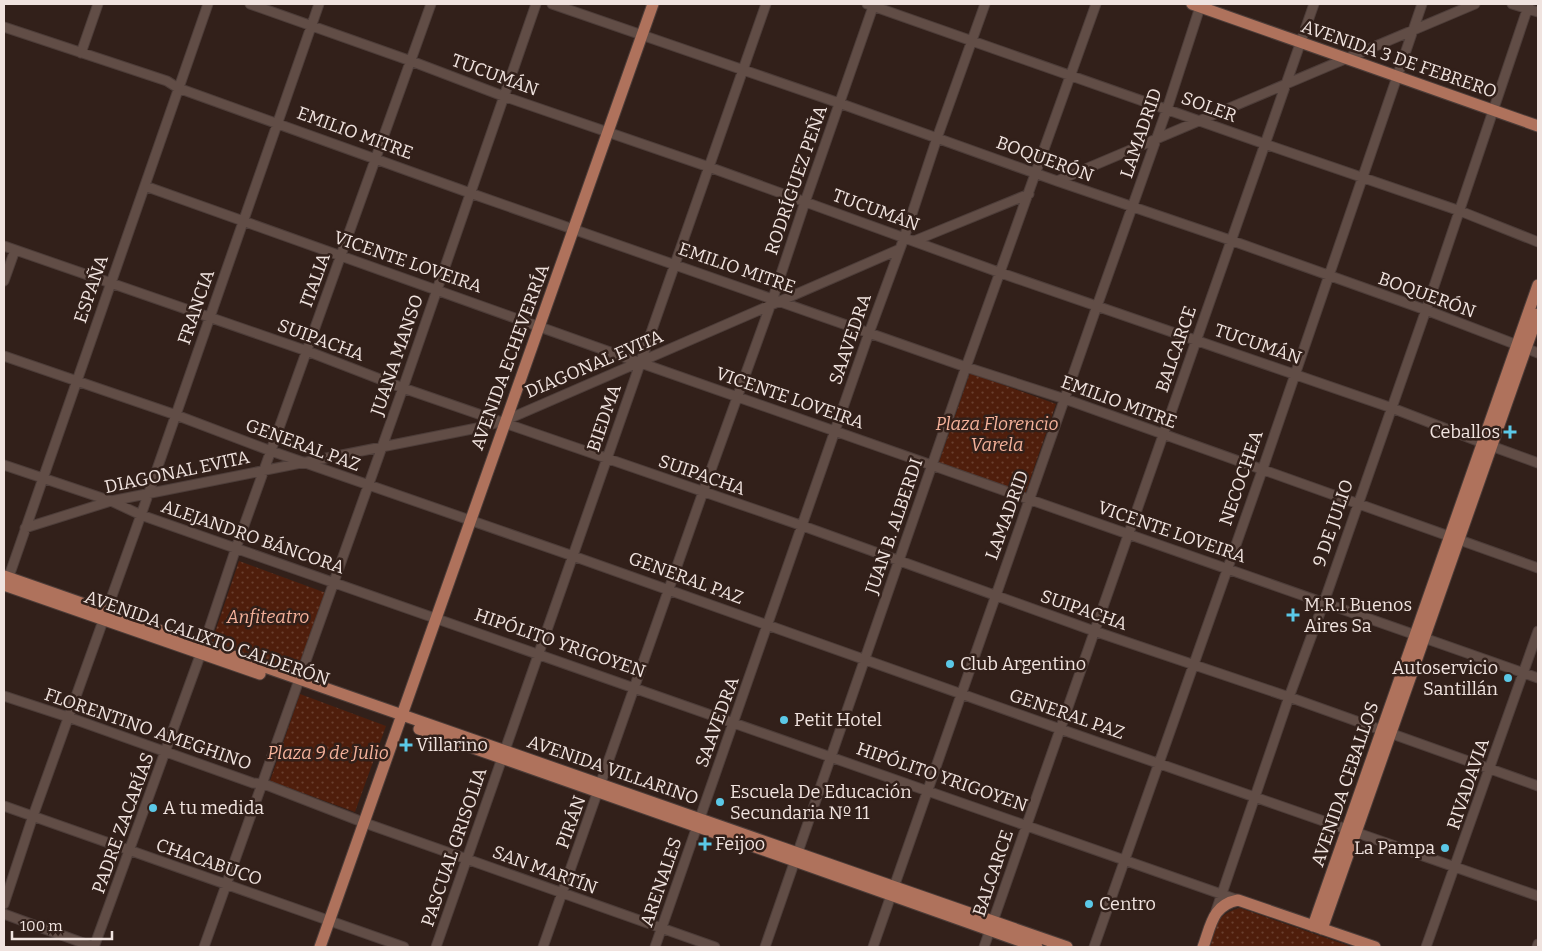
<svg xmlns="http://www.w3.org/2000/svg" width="1542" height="951" viewBox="0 0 1542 951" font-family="Bitter,serif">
<defs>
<pattern id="park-dots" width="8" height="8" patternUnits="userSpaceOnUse" patternTransform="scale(1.25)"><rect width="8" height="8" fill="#4f1e0c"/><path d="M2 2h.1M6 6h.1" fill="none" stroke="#693f2f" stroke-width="1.8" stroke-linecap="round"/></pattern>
</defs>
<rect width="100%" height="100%" fill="#32201a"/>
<!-- park -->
<path fill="url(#park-dots)" d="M970,373L1056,404L1024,497L938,465Z
M239,561L326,593L296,672L212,641Z
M300,694L386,726L355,812L270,781Z
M1240,908L1352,947H1209C1217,925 1215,915 1240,908Z"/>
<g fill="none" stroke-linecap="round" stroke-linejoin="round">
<defs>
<path id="minor" d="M250,4L411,61L503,96L709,167L1001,273L1392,408L1483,443L1538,463
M552,4L839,103L1057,181L1230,240L1426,310L1538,353
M867,4L1265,144L1460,211L1538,242
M1512,4L1538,12
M4,27L167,81L178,88L470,193L966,367L1065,399L1538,568
M81,53L98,4
M1057,181L1475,4
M145,186L638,362L1538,678
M914,241L1029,194
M4,246L307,351L403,388L803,526L1094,631L1289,697L1538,786
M4,281L15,250
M4,356L176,415L271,451L573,556L1060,729L1538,896
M4,465L111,501L141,515L1238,900
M25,528L111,501L482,427L506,420L900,249
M7,582L208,4
M4,696L68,717L253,783L264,784L365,823L715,947
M4,806L404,947
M4,904L33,816L141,515L319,4
M1216,911L1289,697L1324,602L1426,310L1529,4
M4,914L94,947
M94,947L201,653L236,548L431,4
M204,947L403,388L536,4
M436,947L766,4
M543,947L703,492L773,298L805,202L874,4
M655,947L869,333L904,238L937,138L985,4
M765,947L966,367L1096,4
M873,947L1097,306L1167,109L1201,4
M984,947L1314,4
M1094,947L1262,471L1422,4
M1426,947L1538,631
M1537,947L1538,944"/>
<path id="major" d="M1192,4L1538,126
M4,576L1067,947
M4,585L260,674
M419,729L795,861L1037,947
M1313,926L1538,285
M1322,929L1538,314
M320,947L653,4
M1203,947C1211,926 1212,905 1238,900L1375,947"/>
</defs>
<!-- minor casing -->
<use href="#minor" stroke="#4d3d39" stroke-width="11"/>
<!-- major casing -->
<use href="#major" stroke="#4d3d39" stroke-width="13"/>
<!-- minor -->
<use href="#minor" stroke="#614d46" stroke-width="9"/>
<!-- major -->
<use href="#major" stroke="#af725c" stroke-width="11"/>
</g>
<!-- markers -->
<g fill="#5bc8e7" stroke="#32201a" stroke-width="2">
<path d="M1507.5 424.5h5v5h5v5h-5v5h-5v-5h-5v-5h5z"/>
<path d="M1290.5 607.5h5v5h5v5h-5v5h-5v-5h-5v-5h5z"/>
<circle cx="950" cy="664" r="5"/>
<circle cx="1508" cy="678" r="5"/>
<circle cx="784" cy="720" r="5"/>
<path d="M403.5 737.5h5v5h5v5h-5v5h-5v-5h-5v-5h5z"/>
<circle cx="720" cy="802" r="5"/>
<circle cx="153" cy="808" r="5"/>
<path d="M702.5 836.5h5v5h5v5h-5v5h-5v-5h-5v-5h5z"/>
<circle cx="1445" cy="848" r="5"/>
<circle cx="1089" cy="904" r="5"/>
</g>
<g text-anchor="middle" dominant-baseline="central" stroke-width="5" stroke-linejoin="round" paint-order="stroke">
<!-- street labels -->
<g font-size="18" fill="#f0e3df" stroke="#32201a">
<text transform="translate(1399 59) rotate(19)">AVENIDA 3 DE FEBRERO</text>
<text transform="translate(495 75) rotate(20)">TUCUMÁN</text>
<text transform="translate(1209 107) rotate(20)">SOLER</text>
<text transform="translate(355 133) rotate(20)">EMILIO MITRE</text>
<text transform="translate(1141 133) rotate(-71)">LAMADRID</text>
<text transform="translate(1045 159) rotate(20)">BOQUERÓN</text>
<text transform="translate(796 180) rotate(-71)">RODRÍGUEZ PEÑA</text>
<text transform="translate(876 210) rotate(20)">TUCUMÁN</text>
<text transform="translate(408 262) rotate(19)">VICENTE LOVEIRA</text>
<text transform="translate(737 268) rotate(19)">EMILIO MITRE</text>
<text transform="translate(315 280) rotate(-70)">ITALIA</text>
<text transform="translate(91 289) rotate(-71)">ESPAÑA</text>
<text transform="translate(1427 295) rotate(20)">BOQUERÓN</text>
<text transform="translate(196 307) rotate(-71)">FRANCIA</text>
<text transform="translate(850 339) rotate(-71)">SAAVEDRA</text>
<text transform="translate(321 340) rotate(20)">SUIPACHA</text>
<text transform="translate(1258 344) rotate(19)">TUCUMÁN</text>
<text transform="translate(1176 349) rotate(-71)">BALCARCE</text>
<text transform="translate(397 355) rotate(-71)">JUANA MANSO</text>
<text transform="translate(510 357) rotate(-70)">AVENIDA ECHEVERRÍA</text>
<text transform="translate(594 364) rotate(-23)">DIAGONAL EVITA</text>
<text transform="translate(790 398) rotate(19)">VICENTE LOVEIRA</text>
<text transform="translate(1119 402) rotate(20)">EMILIO MITRE</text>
<text transform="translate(604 418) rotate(-71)">BIEDMA</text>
<text transform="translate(303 445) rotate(20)">GENERAL PAZ</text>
<text transform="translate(177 472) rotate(-12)">DIAGONAL EVITA</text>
<text transform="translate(702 475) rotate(19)">SUIPACHA</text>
<text transform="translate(1241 478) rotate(-71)">NECOCHEA</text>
<text transform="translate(1007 515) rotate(-70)">LAMADRID</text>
<text transform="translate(1333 523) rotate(-71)">9 DE JULIO</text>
<text transform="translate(894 526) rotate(-71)">JUAN B. ALBERDI</text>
<text transform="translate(1172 532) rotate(19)">VICENTE LOVEIRA</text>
<text transform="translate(253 537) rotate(19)">ALEJANDRO BÁNCORA</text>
<text transform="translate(686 578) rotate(20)">GENERAL PAZ</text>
<text transform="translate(1084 610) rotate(19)">SUIPACHA</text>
<text transform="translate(207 638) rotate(19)">AVENIDA CALIXTO CALDERÓN</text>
<text transform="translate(560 643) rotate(19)">HIPÓLITO YRIGOYEN</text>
<text transform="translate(1067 714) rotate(19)">GENERAL PAZ</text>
<text transform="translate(717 722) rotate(-70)">SAAVEDRA</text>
<text transform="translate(148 729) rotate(19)">FLORENTINO AMEGHINO</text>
<text transform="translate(613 770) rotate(19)">AVENIDA VILLARINO</text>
<text transform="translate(942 777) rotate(19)">HIPÓLITO YRIGOYEN</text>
<text transform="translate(1345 784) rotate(-71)">AVENIDA CEBALLOS</text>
<text transform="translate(1468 784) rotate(-71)">RIVADAVIA</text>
<text transform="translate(571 822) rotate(-70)">PIRÁN</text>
<text transform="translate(123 823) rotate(-70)">PADRE ZACARÍAS</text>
<text transform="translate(454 847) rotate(-71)">PASCUAL GRISOLIA</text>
<text transform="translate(209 862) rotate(19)">CHACABUCO</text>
<text transform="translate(545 870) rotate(20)">SAN MARTÍN</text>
<text transform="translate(993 873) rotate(-71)">BALCARCE</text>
<text transform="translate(661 882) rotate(-71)">ARENALES</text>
</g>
<!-- park labels -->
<g font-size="18" font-style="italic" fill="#f5b29b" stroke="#32201a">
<text x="997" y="424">Plaza Florencio<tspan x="997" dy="21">Varela</tspan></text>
<text x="268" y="617">Anfiteatro</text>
<text x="328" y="753">Plaza 9 de Julio</text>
</g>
<!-- poi labels -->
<g font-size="18" fill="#f0e3df" stroke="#32201a" text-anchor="start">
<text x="1500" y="432" text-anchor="end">Ceballos</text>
<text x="1304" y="605">M.R.I Buenos<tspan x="1304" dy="21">Aires Sa</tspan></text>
<text x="960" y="664">Club Argentino</text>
<text x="1498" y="668" text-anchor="end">Autoservicio<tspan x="1498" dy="21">Santillán</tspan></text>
<text x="794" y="720">Petit Hotel</text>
<text x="416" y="745">Villarino</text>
<text x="730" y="792">Escuela De Educación<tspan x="730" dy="21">Secundaria Nº 11</tspan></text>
<text x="163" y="808">A tu medida</text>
<text x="715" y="844">Feijoo</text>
<text x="1435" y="848" text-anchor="end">La Pampa</text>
<text x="1099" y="904">Centro</text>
</g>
</g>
<!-- border -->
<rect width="1542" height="951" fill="none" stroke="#f0e3df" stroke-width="10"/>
<!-- scale -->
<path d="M12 931v8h100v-8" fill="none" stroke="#f0e3df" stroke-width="2.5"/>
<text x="20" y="931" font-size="15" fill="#f0e3df" stroke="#32201a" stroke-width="4" paint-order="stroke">100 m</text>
</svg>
